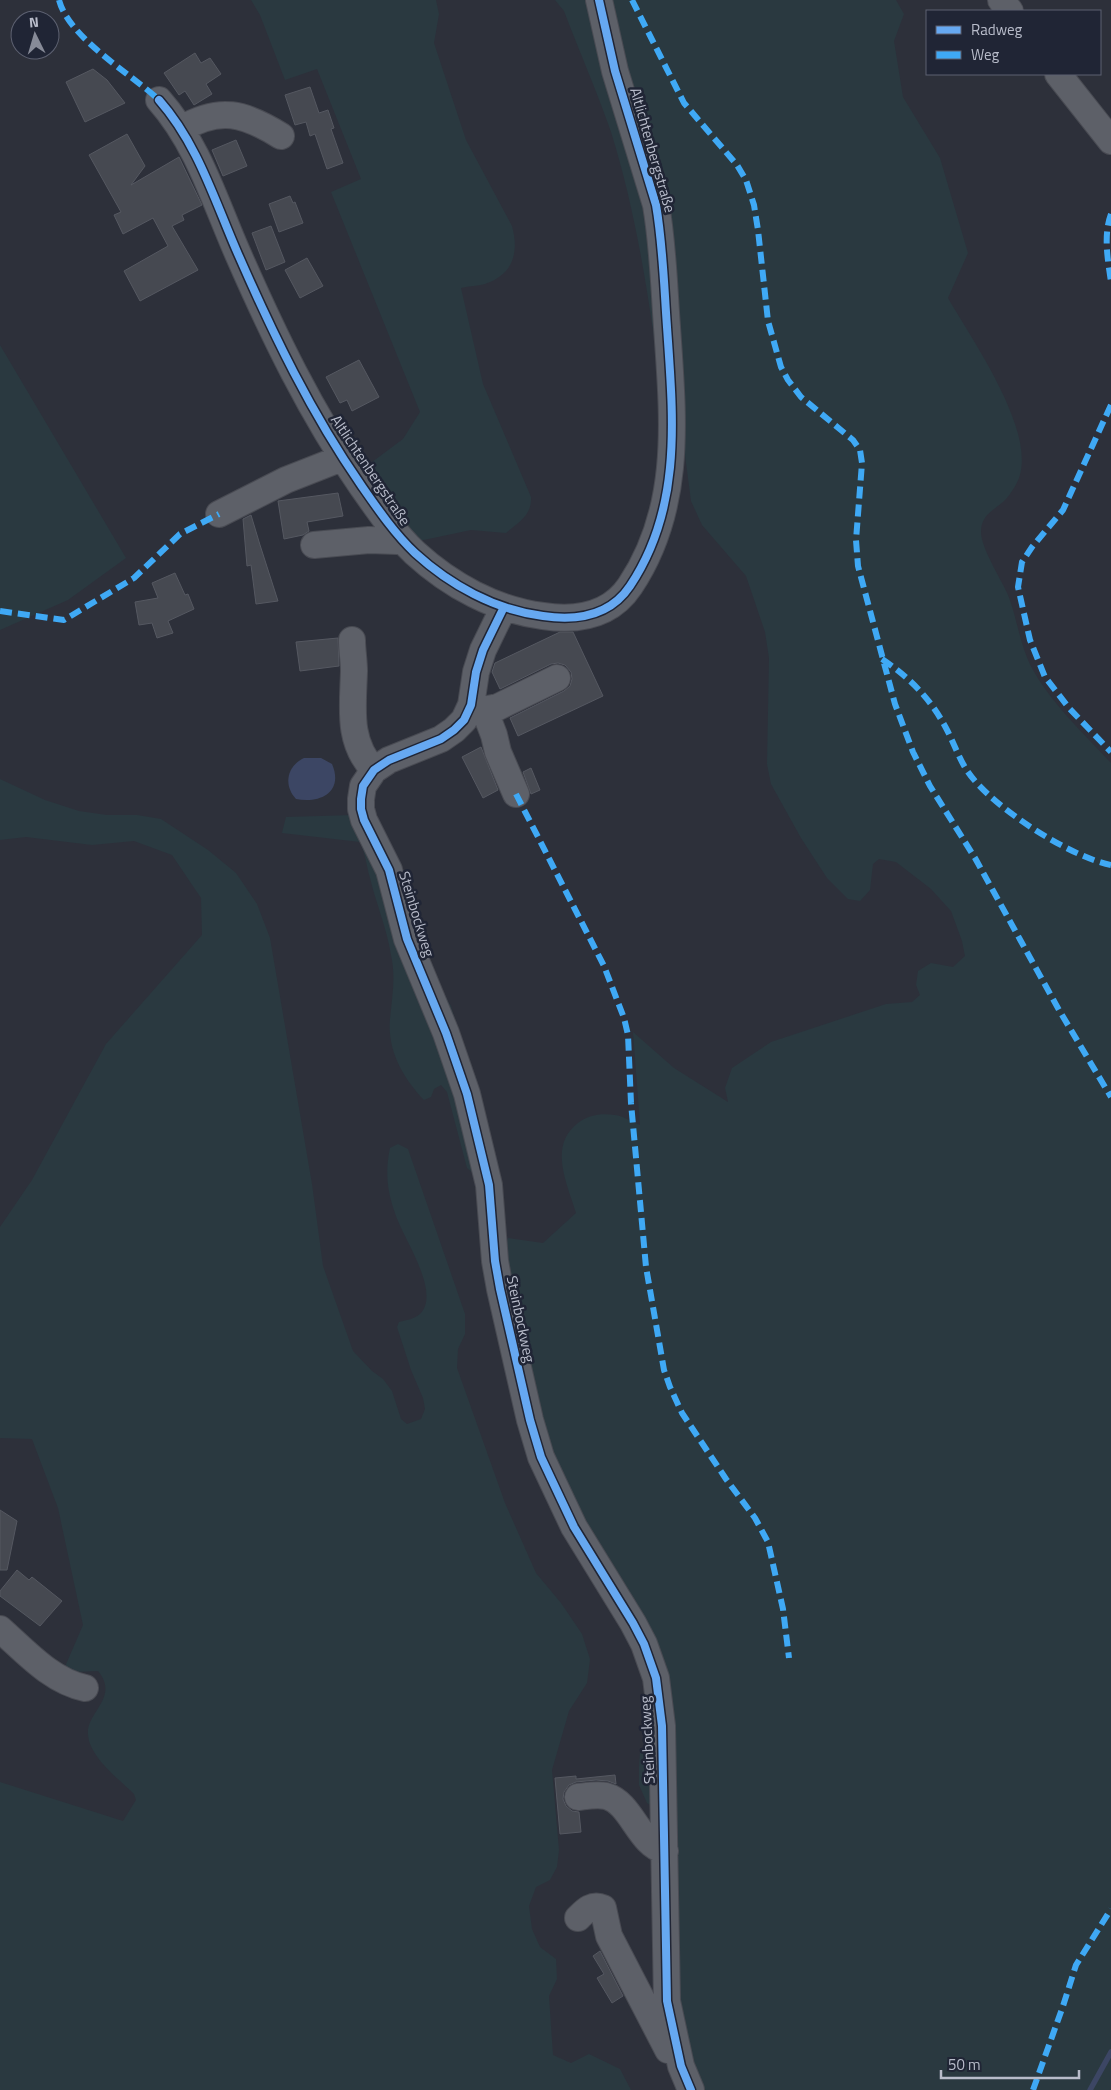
<svg xmlns="http://www.w3.org/2000/svg" width="1111" height="2090" viewBox="0 0 1111 2090" font-family="'Titillium Web',sans-serif">
<rect width="100%" height="100%" fill="#2d303a"/>
<!-- green -->
<path fill="#2a3940" d="M251,0H436L439,14L434,43L466,140L512,226C519,252 514,274 485,284C478,286 469,286 461,288L483,384L531,497C532,515 519,522 506,533L471,530L419,541L392,509L364,468L403,439L420,412L331,192L361,179L317,69L285,80L260,15Z
M555,0H896L904,14L894,41L903,97L940,158L968,253L948,298C972,340 1036,430 1019,478C1017,484 1011,493 1007,498C996,510 981,513 981,532C981,548 1001,579 1008,595C1016,615 1019,639 1028,660C1044,696 1084,734 1111,763V2090H700L678,2012L671,1819L647,1803L639,1785V1767L640,1752L649,1739L671,1731L560,1486L502,1257L508,1238L543,1243L576,1213C567,1183 548,1146 578,1123C589,1115 600,1113 615,1115C623,1116 632,1122 640,1125L633,1032L674,1068L728,1102L725,1088L732,1068L771,1042L886,1004L912,1002L920,995L916,985L918,971L931,963L953,967L965,956L962,941L951,911L931,889L896,862L879,859L873,864L870,890L860,901L848,899L827,878L801,838L771,784L767,764L769,658L765,632L746,576L702,525L691,501L680,417L659,342L654,337C644,268 632,199 611,132C597,91 579,51 564,11Z
M0,345L126,558L68,600L0,630Z
M0,779L45,800L79,811L107,815H137L161,819L208,850L236,873L257,904L270,938L312,1184L323,1266L353,1351L372,1371L383,1379L392,1391L401,1419L407,1424L421,1419L425,1409L423,1398L411,1370L397,1327L399,1322C407,1320 414,1319 420,1314C442,1292 402,1237 395,1213C387,1191 385,1171 390,1148L398,1144L408,1149L465,1314V1334L458,1349L457,1368L505,1503L536,1573L561,1603L582,1634L590,1659L587,1683L569,1711L552,1770L559,1850L557,1867L550,1880L536,1887L529,1906L532,1929L540,1947L556,1959L557,1979L549,1996L553,2055L571,2063L589,2054L620,2069L631,2090H0V1782L123,1821L136,1800L134,1794C119,1779 89,1757 88,1734C86,1713 120,1697 98,1671L73,1672L64,1669L83,1625L58,1508L32,1439L0,1438V1227L32,1180L106,1044L202,935L201,898L172,855L134,841L92,845L26,837L0,840Z
M354,815L429,971L451,1006L462,1043L474,1174L467,1168L447,1092L441,1085L434,1089L431,1097L424,1100C403,1078 387,1050 390,1019C392,997 396,977 391,955C387,929 376,903 370,878C366,864 366,855 360,842L282,833L286,817Z"/>
<!-- water -->
<path fill="#3c4664" d="M304,758H321L332,764C344,792 320,804 296,799C283,785 287,766 304,758Z"/>
<g fill="none" stroke-linecap="round" stroke-linejoin="round">
<!-- stream -->
<path stroke="#3c4664" stroke-width="5.5" d="M1090,2090L1111,2052"/>
</g>
<!-- building -->
<path fill="#464951" stroke="#555861" d="M195,53L201,63L210,58L221,74L206,84L212,94L194,105L185,91L179,95L164,73Z
M93,69L107,80L125,103L85,122L66,82Z
M310,87L319,113L328,110L334,128L331,129L343,163L327,169L315,134L310,136L306,122L295,125L285,95Z
M127,134L145,166L131,185L179,157L202,205L182,215L184,220L172,226L198,270L140,301L124,271L168,246L153,218L123,234L114,215L121,212L89,155Z
M236,140L247,166L223,176L212,150Z
M290,196L293,203L295,202L303,223L279,232L269,204Z
M271,226L285,262L266,270L252,233Z
M307,258L323,286L300,298L285,270Z
M359,360L379,397L352,411L347,400L340,403L326,377Z
M338,493L343,516L307,522L309,531L303,535L284,539L278,501Z
M251,515L260,545L278,601L256,604L251,565L247,566L243,519Z
M175,573L185,595L188,594L194,609L168,621L173,633L157,638L152,623L139,625L135,602L158,598L152,583Z
M560,632H573L603,696L518,736L510,718L564,691L570,686L572,679L571,672L565,665L558,663L551,664L500,689L492,672L495,663Z
M338,638L339,666L300,671L296,642Z
M481,747L498,790L483,798L462,757Z
M531,768L540,790L531,794L523,772Z
M0,1510L17,1521L7,1570H0Z
M17,1570L29,1580L32,1577L62,1601L40,1626L0,1596V1591Z
M615,1775L616,1784L608,1781L596,1780L576,1782L569,1785L564,1792L563,1799L566,1806L572,1811L579,1812L581,1832L560,1834L555,1778L576,1776V1779Z
M600,1951L623,1996L612,2003L597,1978L604,1974L593,1956Z"/>
<g fill="none" stroke-linecap="round" stroke-linejoin="round">
<defs>
<path id="minor" d="M1001,0L1010,11
M1058,74L1111,141
M159,100C198,144 215,202 238,254C273,334 311,413 361,485C377,508 394,533 415,553C450,585 495,610 543,616C577,621 610,616 630,586C683,507 673,416 667,327C664,286 663,245 656,205L615,71L599,0
M181,129C220,106 244,113 281,136
M219,514L286,480L342,458
M314,545L369,540L397,541L402,540
M504,607L483,650L476,672L471,705L464,720L454,730L441,739L389,760L374,770L363,786L361,799V809L364,820L389,870L407,939L446,1033L467,1094L489,1185L495,1261L500,1289L530,1420L541,1457L574,1527L633,1623L644,1644L656,1678L662,1726L667,2001L681,2066L691,2090
M352,640C352,650 354,661 354,671C353,707 347,742 374,770
M471,705L483,710L486,714L494,735L498,752L516,794
M483,710L498,707L557,678
M0,1629C25,1651 51,1681 85,1688
M578,1797C587,1796 597,1794 606,1796C632,1803 638,1844 665,1851
M578,1918C585,1911 592,1903 603,1908L609,1936L668,2050"/>
</defs>
<!-- minor casing -->
<use href="#minor" stroke="#494b53" stroke-width="28"/>
<!-- minor -->
<use href="#minor" stroke="#5d6068" stroke-width="26"/>
<!-- quiet -->
<path stroke="#3fa9f5" stroke-width="6" stroke-dasharray="12 6" stroke-linecap="butt" d="M59,0C69,38 130,73 159,100
M632,0L684,103L737,165L746,180L754,205L758,230L768,321L781,367L788,380L801,397L853,440L860,450L862,463L856,540L858,566L895,704L913,752L930,786L975,858L1059,1010L1111,1097
M1111,214C1103,236 1108,260 1111,282
M1111,405L1063,510L1032,547L1022,562L1018,587L1030,640L1045,677L1069,708L1111,752
M0,611L64,620L134,578L180,534L219,514
M882,659C910,678 930,698 946,728C954,743 959,759 968,772C992,807 1070,857 1111,865
M516,794L604,966L624,1018L628,1035L631,1103L646,1267L664,1370L670,1387L682,1413L726,1479L755,1518L768,1542L783,1609L789,1658
M1033,2090L1063,2006L1076,1965L1111,1909"/>
<defs>
<path id="cycleway" d="M159,100C198,144 215,202 238,254C273,334 311,413 361,485C377,508 394,533 415,553C450,585 495,610 543,616C577,621 610,616 630,586C683,507 673,416 667,327C664,286 663,245 656,205L615,71L599,0
M504,607L483,650L476,672L471,705L464,720L454,730L441,739L389,760L374,770L363,786L361,799V809L364,820L389,870L407,939L446,1033L467,1094L489,1185L495,1261L500,1289L530,1420L541,1457L574,1527L633,1623L644,1644L656,1678L662,1726L667,2001L681,2066L691,2090"/>
</defs>
<!-- cycleway casing -->
<use href="#cycleway" stroke="#202535" stroke-width="11"/>
<!-- cycleway -->
<use href="#cycleway" stroke="#66a8f1" stroke-width="8"/>
</g>
<g text-anchor="middle" dominant-baseline="central" stroke-width="5" stroke-linejoin="round" paint-order="stroke">
<!-- street labels -->
<g font-size="15" fill="#b8bcca" stroke="#202535">
<text transform="translate(653 150) rotate(74)">Altlichtenbergstraße</text>
<text transform="translate(371 470) rotate(56)">Altlichtenbergstraße</text>
<text transform="translate(417 914) rotate(73)">Steinbockweg</text>
<text transform="translate(521 1319) rotate(78)">Steinbockweg</text>
<text transform="translate(647 1740) rotate(-93)">Steinbockweg</text>
</g>
</g>
<!-- legend -->
<rect x="926" y="10" width="175" height="65" fill="#202535" stroke="#5d6171"/>
<rect x="936" y="26" width="25" height="8" fill="#66a8f1" stroke="#5d6171"/>
<text x="971" y="35" font-size="15" fill="#b8bcca">Radweg</text>
<rect x="936" y="51" width="25" height="8" fill="#3fa9f5" stroke="#5d6171"/>
<text x="971" y="60" font-size="15" fill="#b8bcca">Weg</text>
<!-- north arrow -->
<g transform="translate(35 35) rotate(355)"><circle r="24" fill="#202535" stroke="#5d6171"/>
<path d="M0-4L9 19L0 12L-9 19Z" fill="#878b98"/>
<text y="-8" font-size="14" font-weight="bold" text-anchor="middle" fill="#b8bcca">N</text>
</g>
<!-- scale -->
<path d="M941 2070v8h138v-8" fill="none" stroke="#b8bcca" stroke-width="2.5"/>
<text x="948" y="2070" font-size="15" fill="#b8bcca" stroke="#202535" stroke-width="4" paint-order="stroke">50 m</text>
</svg>
